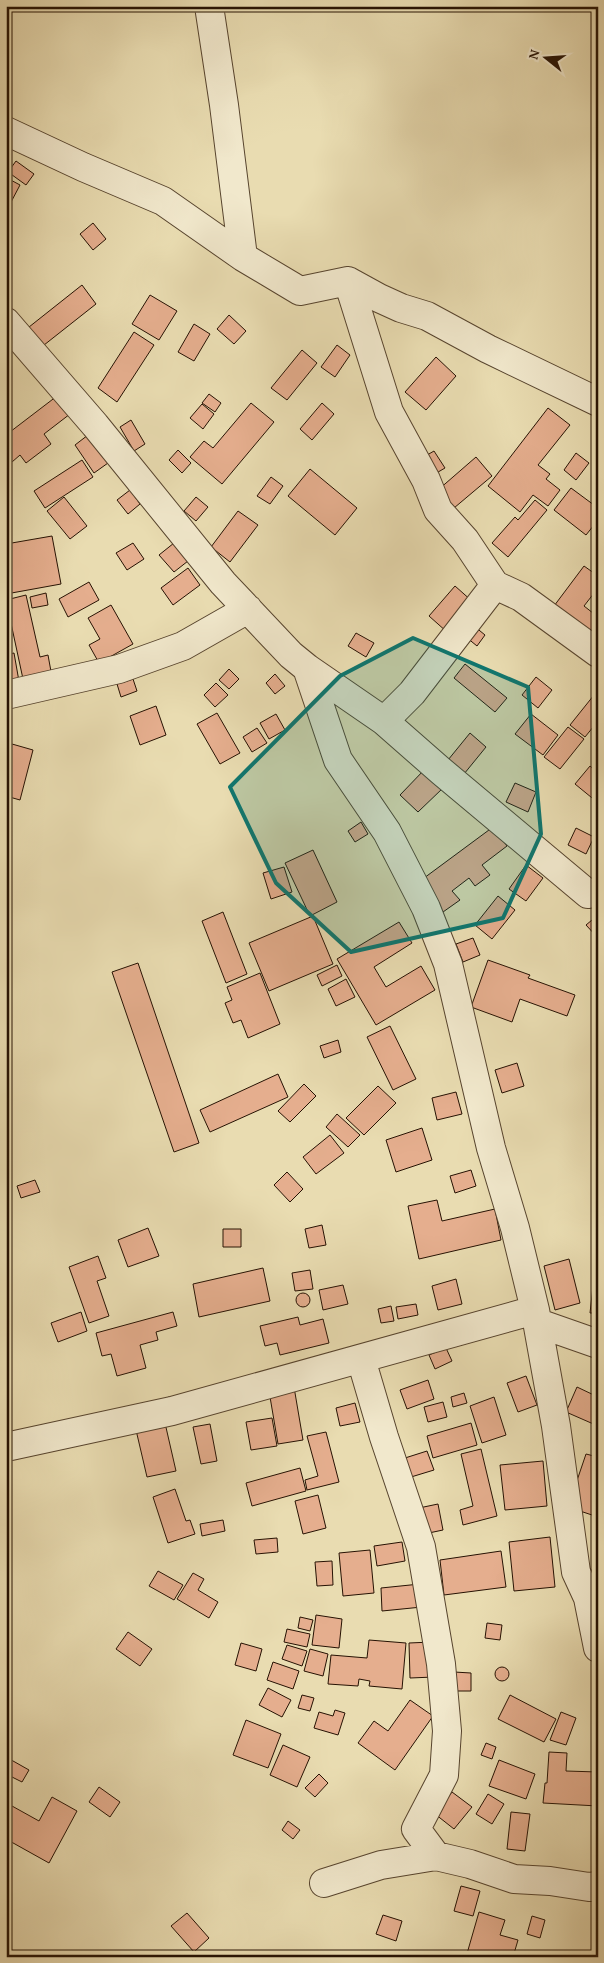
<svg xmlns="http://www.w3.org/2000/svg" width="604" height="1963" viewBox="0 0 604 1963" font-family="'Gentium Book Plus',serif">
<rect width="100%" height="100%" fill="#e9dcb1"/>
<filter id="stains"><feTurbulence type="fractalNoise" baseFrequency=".004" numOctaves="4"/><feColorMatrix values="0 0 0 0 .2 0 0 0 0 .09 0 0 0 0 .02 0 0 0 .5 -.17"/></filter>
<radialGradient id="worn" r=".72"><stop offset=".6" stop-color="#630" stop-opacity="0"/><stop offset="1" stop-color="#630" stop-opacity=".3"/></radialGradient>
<!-- building -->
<path fill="#e5ae8e" stroke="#261203" d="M16,161L34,174L26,185L8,172Z
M7,178L20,185L10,204L6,202Z
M93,223L106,239L93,250L80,234Z
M82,285L96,304L39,349L24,331Z
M150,295L177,311L159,340L132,324Z
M229,315L246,331L234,344L217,329Z
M194,324L210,334L194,361L178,352Z
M134,332L154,345L117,402L98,388Z
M337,345L350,355L335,377L321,367Z
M302,350L317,363L287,400L271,388Z
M436,357L456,376L426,410L405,392Z
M209,394L221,403L215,412L202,403Z
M57,396L70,414L44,434L51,444L26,463L20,455L12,462L6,455V435Z
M251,403L274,422L222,484L190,457L204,441L213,448Z
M322,403L334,414L312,440L300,429Z
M202,404L214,414L203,429L190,418Z
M548,408L570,425L538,465L550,474L546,479L560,490L548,506L533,495L520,512L488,486Z
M131,420L145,444L134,451L120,427Z
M88,435L108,463L94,473L75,445Z
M178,450L191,463L182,473L169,460Z
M434,451L445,468L433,475L422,458Z
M576,453L589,463L576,480L564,470Z
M476,457L492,476L454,508L438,490Z
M82,460L93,477L45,508L34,491Z
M310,469L357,508L335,535L288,496Z
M271,477L283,486L270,504L257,496Z
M571,488L598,508V520L586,535L554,510Z
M130,490L140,504L128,514L117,500Z
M64,497L87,526L70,539L47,511Z
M196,497L208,507L196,521L184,511Z
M535,500L547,510L508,557L492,543L515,517L518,520Z
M238,511L258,525L230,562L211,547Z
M52,536L61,584L6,594V544Z
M133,543L144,559L127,570L116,553Z
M174,543L188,561L174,572L159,555Z
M584,566L598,576V588L584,606L598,617V631L591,640L551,610Z
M188,568L200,585L173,605L161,588Z
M89,582L99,600L68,617L59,599Z
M455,586L473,602L447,632L429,616Z
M46,593L48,605L32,608L30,597Z
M26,595L40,657L48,655L52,677L23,679L6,600Z
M111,605L133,644L99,663L89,645L100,639L88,618Z
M474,626L485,635L477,646L466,637Z
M356,633L374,643L366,657L348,646Z
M14,653L20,687L6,689V655Z
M465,664L507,698L495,712L454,678Z
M229,669L239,679L229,689L219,680Z
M275,674L285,686L275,694L266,683Z
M536,677L552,690L538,708L522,695Z
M133,679L137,691L121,697L117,684Z
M216,683L228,695L215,707L204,695Z
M598,690V721L585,737L570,725Z
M156,706L166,735L140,745L130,716Z
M217,713L240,753L220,764L197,724Z
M276,714L285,730L269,739L260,723Z
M531,714L558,735L543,755L515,734Z
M568,727L584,739L560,769L544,757Z
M257,728L267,743L252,752L243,737Z
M470,733L486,747L464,774L448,760Z
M12,744L33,750L20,800L6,796V767Z
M590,766L598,773L597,802L575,784Z
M425,769L443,788L418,812L400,795Z
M515,783L536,792L528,812L506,802Z
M361,822L368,834L355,842L348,831Z
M493,827L507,846L482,865L490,875L475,886L469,878L452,891L460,900L443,912L420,881Z
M576,828L594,837L586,854L568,845Z
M313,850L337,902L310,916L285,863Z
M526,865L543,878L526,901L509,889Z
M284,867L292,892L271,899L263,873Z
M498,896L515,910L492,939L475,925Z
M223,912L247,974L226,983L202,921Z
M598,915V938L586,925Z
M313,916L333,964L269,991L249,943Z
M399,922L412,943L374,967L386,987L421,966L435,990L376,1025L337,959Z
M473,938L480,955L463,962L456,944Z
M488,960L530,975L528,978L575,995L567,1016L520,999L512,1022L471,1007Z
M138,963L199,1143L174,1152L112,972Z
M337,965L342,976L322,986L317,975Z
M260,973L280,1024L248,1038L241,1020L233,1023L225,1003L232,1000L227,987Z
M346,979L355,997L336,1006L328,989Z
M390,1026L416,1079L393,1090L367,1037Z
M338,1040L341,1052L324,1058L320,1046Z
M517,1063L524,1086L502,1093L495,1070Z
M278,1074L288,1097L210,1132L200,1110Z
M304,1084L316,1096L290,1122L278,1111Z
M378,1086L396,1103L364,1135L346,1118Z
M456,1092L462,1114L437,1120L432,1098Z
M337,1114L360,1135L348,1147L326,1127Z
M422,1128L432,1160L396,1172L386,1140Z
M330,1135L344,1153L316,1174L303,1157Z
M471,1170L476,1186L455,1193L450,1176Z
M287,1172L303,1189L290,1202L274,1185Z
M35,1180L40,1192L21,1198L17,1186Z
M437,1200L442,1221L495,1209L501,1240L419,1259L408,1206Z
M322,1225L326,1245L309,1248L305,1229Z
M148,1228L159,1256L128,1267L118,1240Z
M223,1229H241V1247H223Z
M98,1256L106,1278L97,1281L109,1316L89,1323L69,1267Z
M569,1259L580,1303L555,1310L544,1266Z
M263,1268L270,1301L199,1317L193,1284Z
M310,1270L313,1289L295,1291L292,1273Z
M456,1279L462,1304L438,1310L432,1286Z
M343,1285L348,1304L323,1310L319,1290Z
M593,1286H598V1313H590Z
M296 1300a7 7 0 1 1 14 0a7 7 0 1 1-14 0Z
M416,1304L418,1315L398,1319L396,1307Z
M391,1306L394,1321L381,1323L378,1309Z
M81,1312L87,1331L58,1342L51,1323Z
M173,1312L177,1326L156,1332L158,1340L140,1345L146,1368L117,1376L111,1354L102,1356L96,1333Z
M298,1317L300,1325L323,1319L329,1343L280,1355L277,1343L265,1346L260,1326Z
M446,1348L452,1361L435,1369L429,1355Z
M526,1376L537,1405L518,1412L507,1383Z
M428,1380L434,1399L407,1409L400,1390Z
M294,1387L303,1440L278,1444L269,1391Z
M577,1387L598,1397V1426L566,1412Z
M464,1393L467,1403L453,1407L451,1397Z
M494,1397L506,1435L482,1443L470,1406Z
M443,1402L447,1417L428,1422L424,1407Z
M355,1403L360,1422L340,1426L336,1408Z
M272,1418L277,1446L251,1450L246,1422Z
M165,1423L176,1471L147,1477L136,1430Z
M471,1423L477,1445L433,1458L427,1436Z
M210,1424L217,1461L201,1464L193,1427Z
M326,1432L339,1482L307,1490L305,1480L318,1476L307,1436Z
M481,1449L497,1516L463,1525L460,1510L473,1506L461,1454Z
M427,1451L434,1470L411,1477L405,1458Z
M586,1454L598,1457V1468L593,1482L598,1483V1517L568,1507Z
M543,1461L547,1506L505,1510L500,1465Z
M300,1468L306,1491L252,1506L246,1483Z
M175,1489L186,1521L190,1520L195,1534L168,1543L153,1497Z
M318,1495L326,1528L303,1534L295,1501Z
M438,1504L443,1530L424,1534L419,1508Z
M223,1520L225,1531L202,1536L200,1524Z
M550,1537L555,1587L514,1591L509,1542Z
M277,1538L278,1552L256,1554L254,1540Z
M402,1542L405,1561L377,1566L374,1546Z
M370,1550L374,1593L343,1596L339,1553Z
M501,1551L506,1587L444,1595L440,1560Z
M332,1561L333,1585L317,1586L315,1562Z
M591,1570L598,1571V1592L587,1590Z
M158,1571L183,1585L174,1600L149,1586Z
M193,1573L204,1579L198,1590L218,1602L209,1618L177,1599Z
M420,1584L422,1607L382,1611L381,1588Z
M316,1615L342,1619L339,1648L312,1645Z
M300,1617L313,1620L310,1631L298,1628Z
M487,1623L502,1625L500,1640L485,1638Z
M287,1629L310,1634L307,1647L284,1642Z
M128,1632L152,1649L140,1666L116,1649Z
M369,1640L406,1643L402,1689L369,1686L370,1681L359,1679L358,1686L328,1684L331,1655L367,1658Z
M432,1642L434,1677L410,1678L409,1643Z
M241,1643L262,1649L256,1671L235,1665Z
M287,1645L307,1651L302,1666L282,1659Z
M310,1649L328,1654L323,1676L304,1671Z
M273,1662L299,1671L293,1689L267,1680Z
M495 1674a7 7 0 1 1 14 0a7 7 0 1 1-14 0Z
M454,1672L471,1673V1691H454Z
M268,1688L291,1700L282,1717L259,1705Z
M302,1695L314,1698L310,1711L298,1708Z
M510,1695L556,1719L544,1742L498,1719Z
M410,1700L433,1716L395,1770L358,1743L374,1721L388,1731Z
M335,1710L345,1713L338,1735L314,1728L319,1712L333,1716Z
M561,1712L576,1718L566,1745L550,1740Z
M246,1720L281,1734L268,1768L233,1755Z
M486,1743L496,1747L492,1759L481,1755Z
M283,1745L310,1757L297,1787L270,1775Z
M549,1752L567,1753L566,1771L598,1772V1806L543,1803L545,1783H547Z
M6,1757L29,1770L22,1782L6,1774Z
M499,1760L535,1774L526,1799L489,1786Z
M319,1774L328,1783L315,1797L305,1788Z
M99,1787L120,1802L110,1817L89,1802Z
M452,1792L472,1807L454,1829L435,1814Z
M488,1794L504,1804L492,1824L476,1814Z
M52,1797L77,1811L49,1863L6,1839V1816L12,1806L39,1821Z
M511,1812L530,1814L525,1851L507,1849Z
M288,1821L300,1830L293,1839L282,1830Z
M461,1886L480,1891L473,1916L454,1911Z
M479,1912L505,1920L500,1935L518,1940L513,1957H466Z
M187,1913L209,1938L194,1952L171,1926Z
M383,1915L402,1921L396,1941L376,1934Z
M532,1916L545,1920L540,1938L527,1934Z"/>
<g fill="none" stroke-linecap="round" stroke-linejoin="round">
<defs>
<path id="minor" d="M209,6L224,105L243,257
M6,131L83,167L163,201L243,257L300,291L348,281L379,298L401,308L427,316L488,349L598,402
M348,281L389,412L426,480L438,510L465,540L495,585L521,597L598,653
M6,322L95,425L223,583L291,655L307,668L338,760L387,832L426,908L448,964L491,1148L515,1228L535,1310L556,1426L576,1572L588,1598L598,1648
M307,668L384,721L441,771L588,894
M6,695L119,669L183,646L248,609
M384,721L412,693L495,585
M538,1323L598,1344
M361,1359L384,1437L421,1547L441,1664L447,1731L444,1775L416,1829L436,1856
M6,1447L172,1411L535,1310
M324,1883L381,1865L436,1856L470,1864L514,1879L550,1881L589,1887L598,1886"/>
</defs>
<!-- minor casing -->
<use href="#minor" stroke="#57442e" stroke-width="30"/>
<!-- minor -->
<use href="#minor" stroke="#f1e8cc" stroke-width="28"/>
</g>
<!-- marked area -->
<path fill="#0f766e" fill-opacity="0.2" stroke="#0f766e" stroke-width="4" stroke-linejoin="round" d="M413,638L528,687L541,834L503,918L351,952L276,883L230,787L340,676Z"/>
<!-- margin -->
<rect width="604" height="1963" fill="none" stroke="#e9dcb1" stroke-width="25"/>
<rect x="8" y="8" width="589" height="1948" fill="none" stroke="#261203" stroke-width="2.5"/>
<rect x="12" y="12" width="579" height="1938" fill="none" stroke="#261203"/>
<!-- north arrow -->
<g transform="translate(546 58) rotate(287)" stroke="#f1e8cc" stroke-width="4" paint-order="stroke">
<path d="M0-4L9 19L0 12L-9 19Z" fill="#261203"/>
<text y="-8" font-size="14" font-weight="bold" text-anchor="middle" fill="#261203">N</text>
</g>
<rect width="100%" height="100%" filter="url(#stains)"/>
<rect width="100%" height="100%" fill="url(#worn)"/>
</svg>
